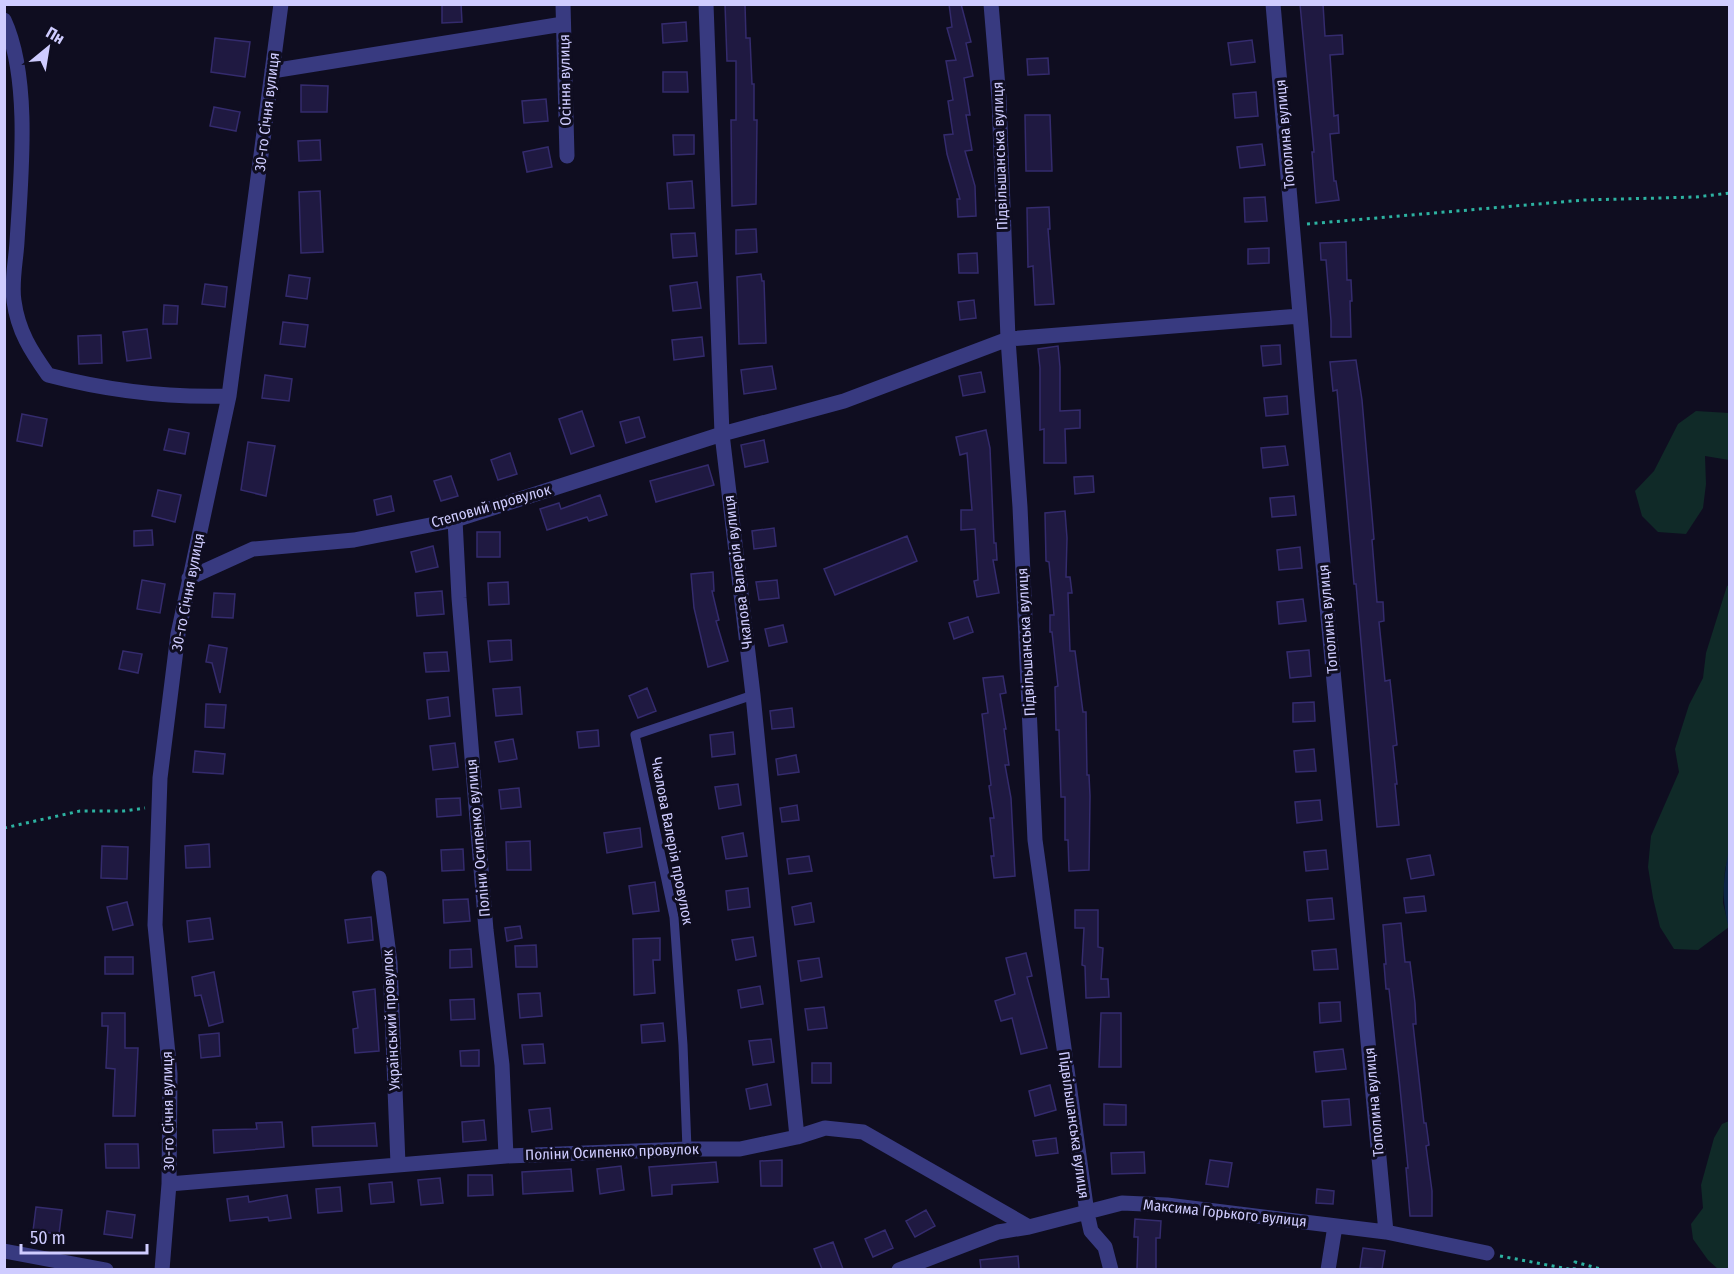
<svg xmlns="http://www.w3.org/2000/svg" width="1734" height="1274" viewBox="0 0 1734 1274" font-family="'Fira Sans Condensed',sans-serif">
<rect width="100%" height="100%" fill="#0f0d20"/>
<!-- green -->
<path fill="#102a28" d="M1696,411L1729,413V460L1705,456L1706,484L1703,508L1686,534L1658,532L1642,516L1635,491L1654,471L1678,424Z
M1729,585L1730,849L1725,870L1723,903L1729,927L1698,950L1674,949L1660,927L1653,898L1648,867L1651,836L1679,772L1675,749L1689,705L1703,678L1706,653L1727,586Z
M1729,1121V1269H1718L1708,1260L1693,1239L1691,1224L1703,1208L1701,1185L1714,1138L1722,1124Z"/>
<!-- water -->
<path fill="#0c2545" d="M1729,849V929C1721,897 1723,881 1729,849Z"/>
<!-- building -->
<path fill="#1f1941" stroke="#342b6d" stroke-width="1.5" d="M442,4H461L462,22L442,23Z
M725,4H745L746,38H750L752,84H754V120H757L756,204L732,206L731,120H736V61H727Z
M949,4H961L971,42L966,43L973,76L964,78L970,115H966L972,150L965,151L975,186L976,216L958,217L957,199H960L947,154L944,135L953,134L948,101L953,100L946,61L956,60L947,28L952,27Z
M1300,4H1323L1325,36L1342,35L1343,54L1330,55L1334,116L1338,115L1339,133L1330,134L1334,181H1336L1339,200L1316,203L1312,152H1314Z
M686,22L687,41L663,43L662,24Z
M215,38L250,42L245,77L211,72Z
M1252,40L1255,62L1231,65L1228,43Z
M1048,58L1049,74L1028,75L1027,59Z
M663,72H687L688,92H663Z
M301,85L328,86L327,112H301Z
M1256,92L1258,116L1235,118L1233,94Z
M546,99L548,121L524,123L522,101Z
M214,107L240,112L236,131L210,126Z
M1025,115H1050L1052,171H1026Z
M673,135H694V154L674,155Z
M320,140L321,160L299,161L298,141Z
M1262,144L1265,165L1240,168L1237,147Z
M548,147L552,167L527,172L523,152Z
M692,181L694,208L669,209L667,183Z
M320,191L323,252L301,253L299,192Z
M1265,197L1267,221L1245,222L1244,198Z
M1049,207L1050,229H1048L1054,304L1035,305L1033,266L1028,267L1027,208Z
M756,229L757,252L736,254V230Z
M695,233L697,256L673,258L671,234Z
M1346,242L1347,280H1351L1352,301H1350L1351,337H1331V321L1326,260H1321L1320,243Z
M1269,248V263L1248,264V249Z
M977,253L978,273H959L958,254Z
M761,274L762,281H764L766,343L739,344L737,277Z
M289,275L310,278L307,299L286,296Z
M697,282L701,308L673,311L670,286Z
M205,284L227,287L225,307L202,304Z
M974,300L976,318L960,320L958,302Z
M164,305L178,306L177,324H163Z
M283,322L308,325L305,347L280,344Z
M147,329L151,358L127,361L123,332Z
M101,335L102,363L79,364L78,336Z
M702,337L704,356L674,360L672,340Z
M1280,345L1281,364L1263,366L1261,346Z
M1058,346L1060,367V411L1080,410V428L1065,429L1066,463H1044V429L1040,430V368L1038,349Z
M1356,360L1362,400L1374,539L1372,540L1377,602H1383L1384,621L1379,622L1385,681L1390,680L1397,745L1393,746L1397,784H1395L1399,825L1377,827L1356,584H1354L1337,390L1333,391L1330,362Z
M772,366L776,389L744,394L741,370Z
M981,372L985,392L963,396L959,376Z
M265,375L292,379L289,401L262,398Z
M1287,396L1288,414L1266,416L1264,398Z
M582,411L594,446L571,454L559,419Z
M22,414L47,419L42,446L17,441Z
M639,417L645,437L626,443L620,422Z
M169,429L189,433L185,454L164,450Z
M986,430L990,448L994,543H996L997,560H993L999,593L977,597L974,581L978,580L975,529L961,530V510H972L967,453L960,455L956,437Z
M764,440L768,462L745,467L741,445Z
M248,442L275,446L266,496L241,490Z
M1285,446L1288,465L1263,468L1261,448Z
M510,453L517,474L498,480L491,460Z
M708,465L714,485L656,502L650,481Z
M451,476L458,496L441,501L434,481Z
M1093,476L1094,492L1075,494L1074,477Z
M158,490L181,495L175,522L152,516Z
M600,495L607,515L589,521L587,517L547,530L540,509L559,503L561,509Z
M391,496L394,511L377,515L374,500Z
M1294,496L1296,515L1272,517L1270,498Z
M1065,511L1067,538L1066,577H1070L1072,593H1068L1070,651H1075L1083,712H1086L1087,775H1089L1090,796L1089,870L1069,871L1068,840H1065V797H1061L1059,730H1056L1055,687L1058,686L1052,632H1050V615H1054L1049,562L1046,561L1045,513Z
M774,528L776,546L754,549L752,531Z
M152,530L153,545L134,546V531Z
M477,532H500V557H477Z
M907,536L917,561L835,595L824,569Z
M433,546L438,567L416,572L411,552Z
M1300,547L1302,568L1279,570L1277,550Z
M713,572L714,591H712L719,620L716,621L728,661L708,667L694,608L691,574Z
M142,580L165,584L160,613L137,609Z
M777,580L779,598L759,600L756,582Z
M508,582L509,604L489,605L488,583Z
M442,591L444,614L417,616L415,593Z
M214,593L235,594L233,618L212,617Z
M1303,599L1306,621L1279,624L1277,602Z
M968,617L973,632L954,639L949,623Z
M783,625L787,642L769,646L765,629Z
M511,640L512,660L490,662L488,641Z
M209,645L227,648L220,693L212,663L206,662Z
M1309,650L1311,676L1290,678L1287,652Z
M123,651L142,654L138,673L119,669Z
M447,652L449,671L426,672L424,653Z
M1003,676L1006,693L1000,694L1006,729H1004L1009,765H1005L1011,798L1015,876L994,878L991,856H994L990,818H994L989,786L991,785L982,714L988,713L983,678Z
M520,687L522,714L496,716L493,689Z
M647,688L656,711L638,718L629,696Z
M448,697L450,716L429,719L427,700Z
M1314,702L1315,721L1293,722V703Z
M206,704L226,705L224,728L205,727Z
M792,708L794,727L772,729L770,711Z
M598,730L599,746L579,748L577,732Z
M733,732L735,754L712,757L710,735Z
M513,739L517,759L499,762L495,742Z
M455,743L458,767L433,770L430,746Z
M1314,749L1316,771L1296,772L1294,751Z
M195,751L225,754L223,774L193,772Z
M796,755L799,772L778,775L776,759Z
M738,784L741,805L719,809L715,787Z
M519,788L521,807L501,809L499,790Z
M460,798L461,815L437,817L436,799Z
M1320,800L1322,820L1297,823L1295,802Z
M797,805L799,820L782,822L780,808Z
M640,828L642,847L607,853L604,833Z
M743,833L747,856L726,859L722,837Z
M530,841L531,870H507L506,842Z
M209,844L210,867L186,868L185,846Z
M102,846L128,847L127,879L101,878Z
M463,849L464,870L442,871L441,850Z
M1326,850L1328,869L1306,871L1304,852Z
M1430,855L1434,875L1411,879L1407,859Z
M809,856L812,871L789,874L787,859Z
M655,882L659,911L633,914L629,886Z
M748,888L750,907L728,910L726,891Z
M1424,896L1426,911L1406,913L1404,898Z
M1332,898L1334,919L1309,921L1307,900Z
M468,899L470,921L444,923L443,900Z
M127,902L133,925L113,930L107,907Z
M811,903L814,922L795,925L792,907Z
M1075,910H1098V947L1103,948L1101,979H1108L1109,997L1086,998L1085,966L1082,965L1084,928H1075Z
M371,917L373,940L348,943L345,920Z
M210,918L213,939L189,942L187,921Z
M1401,923L1405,962H1410L1415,1003L1416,1024H1413L1424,1123H1426L1429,1145L1426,1146L1432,1191V1216H1410L1406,1168H1408L1399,1078L1389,989H1386L1384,964H1386L1383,925Z
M520,926L522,938L507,941L505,928Z
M753,937L756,956L736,960L732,940Z
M660,938V960H653L655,993L634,995L633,939Z
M536,945L537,967H516L515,946Z
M471,949L472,967L450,968V950Z
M1336,949L1338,969L1314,970L1312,951Z
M1026,953L1032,976L1027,977L1047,1048L1021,1054L1012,1018L1001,1021L995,1001L1015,994L1006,958Z
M105,957H133V974H105Z
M819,958L822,977L801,981L798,961Z
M214,972L223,1022L209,1026L201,995L195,996L192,977Z
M760,986L763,1004L741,1008L738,990Z
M375,989L379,1051L355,1053L353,1029L358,1028L353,992Z
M540,993L542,1016L520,1018L518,994Z
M474,999L475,1019L451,1020L450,1000Z
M1340,1002L1341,1021L1320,1023L1319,1003Z
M824,1007L827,1028L808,1030L805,1009Z
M102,1013H125V1048H138L135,1116H113L115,1069L106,1068L108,1026H102Z
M1101,1013H1121V1067H1099Z
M663,1023L665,1041L642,1043L641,1025Z
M219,1033L220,1056L201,1058L199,1035Z
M771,1039L774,1062L753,1065L749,1041Z
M543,1044L545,1063L524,1064L522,1045Z
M1343,1049L1346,1069L1316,1072L1314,1052Z
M479,1050V1066H461L460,1051Z
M812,1063H831V1083H812Z
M767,1084L771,1105L750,1109L746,1089Z
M1050,1085L1056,1110L1035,1116L1029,1091Z
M1349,1099L1351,1125L1324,1127L1322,1101Z
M1104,1104L1126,1105V1125H1104Z
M550,1108L552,1129L532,1132L529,1110Z
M484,1120L486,1140L463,1142L462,1122Z
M282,1122L284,1147L214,1153L213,1130L257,1129L256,1123Z
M375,1123L377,1146H313L312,1127Z
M1056,1138L1058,1153L1036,1156L1033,1141Z
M105,1144H138L139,1168H106Z
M1144,1152L1145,1173L1112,1174L1111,1153Z
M782,1160V1186H761L760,1161Z
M1210,1160L1232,1163L1228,1187L1206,1184Z
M716,1162L718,1182L672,1185V1194L652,1196L649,1167Z
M621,1166L624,1190L600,1194L597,1169Z
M571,1169L573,1191L523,1194L522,1172Z
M468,1175H492L493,1195L468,1196Z
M440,1178L443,1203L421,1205L418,1180Z
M392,1182L394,1202L371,1204L369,1184Z
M340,1187L342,1211L318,1213L316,1189Z
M1317,1189L1334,1191L1333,1204L1316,1203Z
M287,1195L291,1218L269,1221L268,1217L230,1221L227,1199L248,1196L249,1202Z
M36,1207L62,1210L59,1234L33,1231Z
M926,1210L935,1226L915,1237L906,1221Z
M107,1211L135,1215L132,1238L104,1234Z
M1135,1219L1161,1221L1160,1238H1156V1269H1137L1138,1237H1134Z
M885,1230L893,1248L873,1257L865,1239Z
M833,1242L843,1269H822L814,1249Z
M1363,1248L1385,1251L1382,1269L1360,1268Z
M1018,1256L1019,1269H981L980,1260Z"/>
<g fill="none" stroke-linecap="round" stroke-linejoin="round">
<!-- path -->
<path stroke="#2db2a1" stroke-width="3" stroke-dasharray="3 4.5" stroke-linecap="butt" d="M1307,224L1584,200L1696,197L1730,193
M4,828L80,811H124L145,808
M1500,1256L1574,1270L1575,1262L1604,1270"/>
<!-- lane -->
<path stroke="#383a80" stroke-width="9" d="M687,1149L683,1045L674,917L635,735L753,695"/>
<!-- street -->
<path stroke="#383a80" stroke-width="15" d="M563,4L567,156
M706,4L722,434L753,695L797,1137
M991,4L999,99L1008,339L1020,507L1035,840L1087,1213L1091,1231L1105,1247L1111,1270
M1273,4L1307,395L1386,1232
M4,20C31,78 21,177 17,242C16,260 11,283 14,301C18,331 31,351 48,375C109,391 165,398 229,396
M272,71L563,24
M455,520L459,598L486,930L502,1065L506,1156
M189,578L253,549L354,540L455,520L722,434L844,401L1008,339L1300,316
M379,878L390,963L398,1164
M169,1184L506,1156L687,1149H740L797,1137L825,1128L863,1132L1029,1227
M4,1251L106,1270
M162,1270L169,1184L170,1074L155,925L160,778L178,634L229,396L281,4
M899,1270L998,1232L1029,1227L1122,1203L1167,1205L1386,1232L1487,1253
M1328,1270L1335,1226"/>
</g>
<g text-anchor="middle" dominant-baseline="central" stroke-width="6" stroke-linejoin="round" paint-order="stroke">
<!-- street labels -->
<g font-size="15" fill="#cfccff" stroke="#0f0d20">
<text transform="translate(565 80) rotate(-91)">Осіння вулиця</text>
<text transform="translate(267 112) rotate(-83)">30-го Січня вулиця</text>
<text transform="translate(1285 134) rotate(-95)">Тополина вулиця</text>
<text transform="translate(1000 156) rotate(-92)">Підвільшанська вулиця</text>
<text transform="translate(491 506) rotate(-16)">Степовий провулок</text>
<text transform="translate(738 572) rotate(-97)">Чкалова Валерія вулиця</text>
<text transform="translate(188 592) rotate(-79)">30-го Січня вулиця</text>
<text transform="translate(1328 619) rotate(-95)">Тополина вулиця</text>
<text transform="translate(1026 642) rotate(-93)">Підвільшанська вулиця</text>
<text transform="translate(478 838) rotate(-95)">Поліни Осипенко вулиця</text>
<text transform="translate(672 841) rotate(79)">Чкалова Валерія провулок</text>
<text transform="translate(391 1020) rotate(-93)">Український провулок</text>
<text transform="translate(1374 1102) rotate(-95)">Тополина вулиця</text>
<text transform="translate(168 1111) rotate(-91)">30-го Січня вулиця</text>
<text transform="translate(1074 1125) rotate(82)">Підвільшанська вулиця</text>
<text transform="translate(612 1152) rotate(-2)">Поліни Осипенко провулок</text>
<text transform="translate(1225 1213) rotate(6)">Максима Горького вулиця</text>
</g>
</g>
<!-- border -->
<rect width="1734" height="1274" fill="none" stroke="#cfccff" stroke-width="12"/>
<!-- north arrow -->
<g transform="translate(48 48) rotate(30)" stroke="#0f0d20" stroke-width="4.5" paint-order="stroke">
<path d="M0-4.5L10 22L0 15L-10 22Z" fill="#cfccff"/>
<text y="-9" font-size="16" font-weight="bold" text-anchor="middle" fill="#cfccff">Пн</text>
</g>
<!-- scale -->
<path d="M21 1244v9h126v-9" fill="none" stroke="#cfccff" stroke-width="3"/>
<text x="30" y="1244" font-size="18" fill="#cfccff" stroke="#0f0d20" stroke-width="4.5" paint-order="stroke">50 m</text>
</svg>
